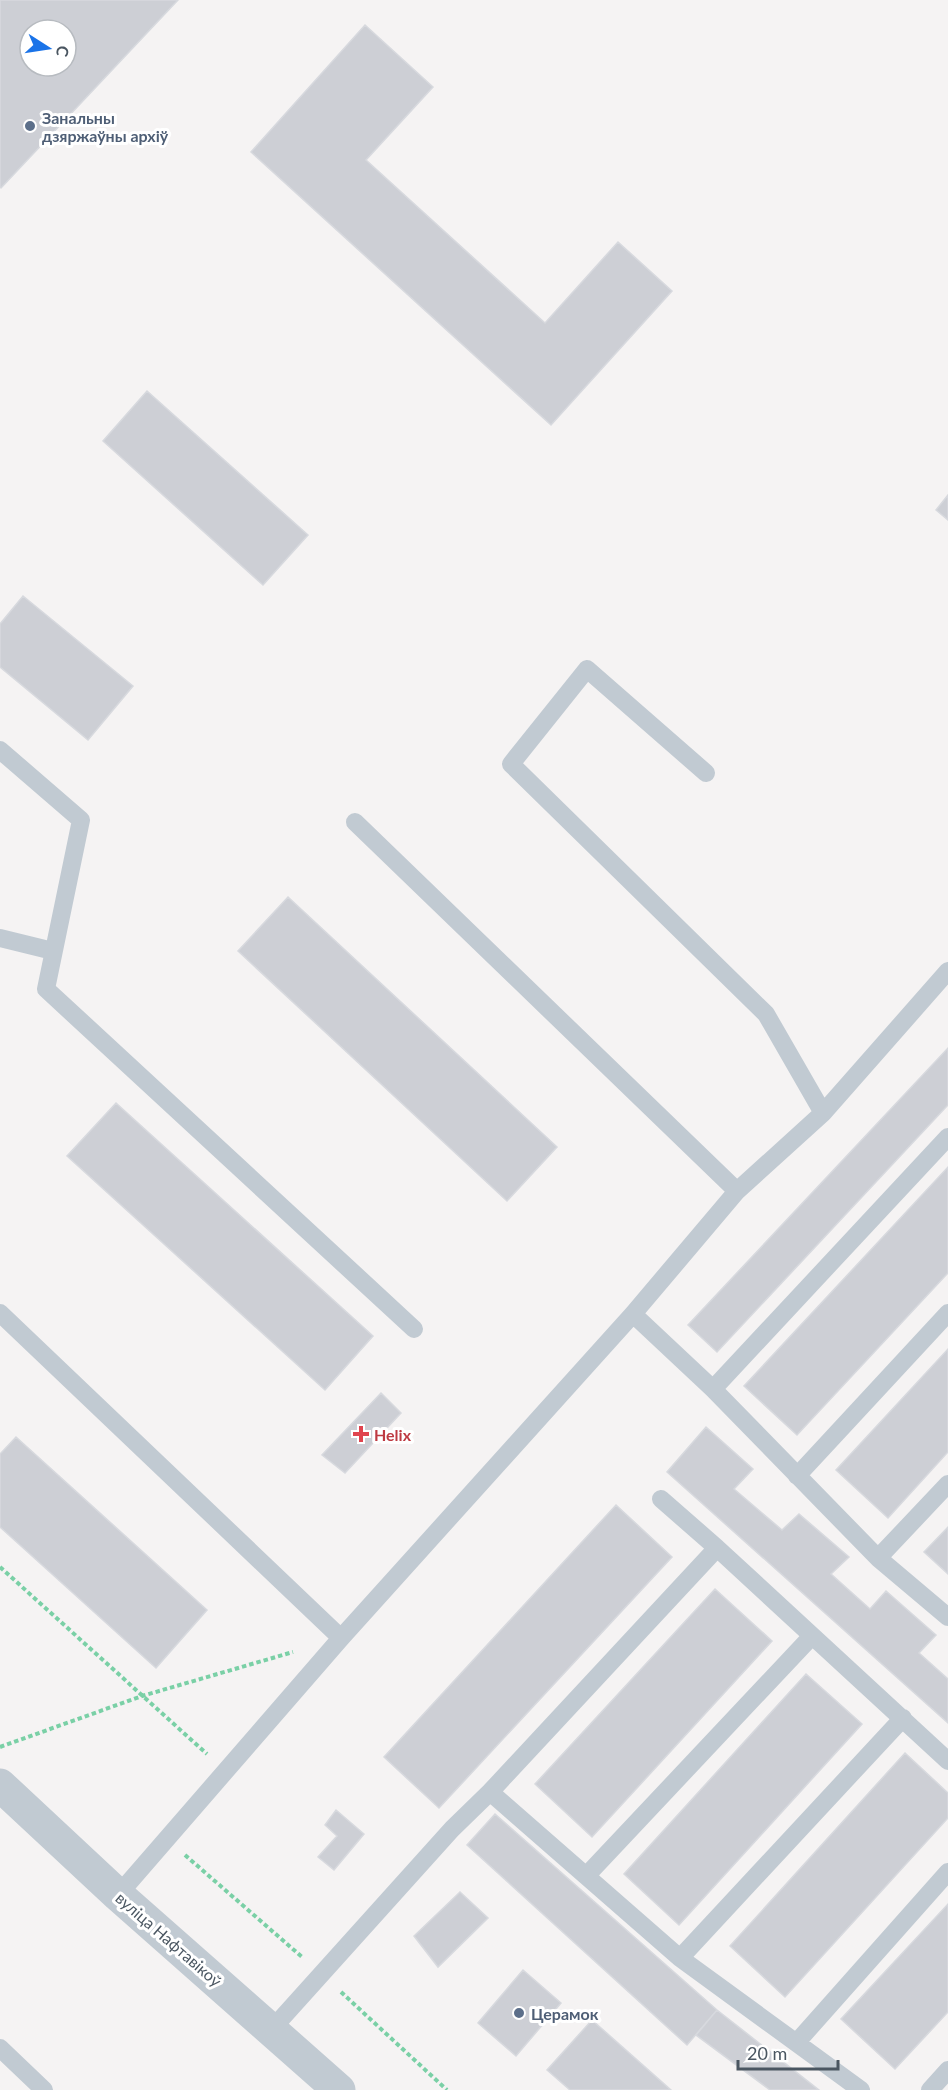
<svg xmlns="http://www.w3.org/2000/svg" width="948" height="2090" viewBox="0 0 948 2090" font-family="Lato,sans-serif">
<rect width="100%" height="100%" fill="#f5f3f3"/>
<!-- building -->
<path fill="#cdcfd5" stroke="#d7d9de" stroke-width="1.5" fill-rule="evenodd" d="M0,0H178L1,188L0,187ZM30,30H66V66H30Z
M365,25L433,87L366,160L545,323L618,242L672,291L551,425L251,152Z
M147,391L308,535L263,585L103,441Z
M948,495V520L936,510Z
M23,596L133,686L88,740L0,667V624Z
M288,897L557,1147L507,1201L238,951Z
M948,1048V1105L717,1352L688,1325Z
M116,1103L373,1336L325,1390L67,1156Z
M948,1167V1273L797,1435L744,1386Z
M948,1349V1452L888,1518L836,1470Z
M381,1393L401,1413L345,1473L322,1455Z
M706,1427L753,1469L734,1489L782,1530L799,1514L849,1557L831,1574L870,1609L886,1591L936,1635L919,1653L948,1679V1723L667,1472Z
M16,1437L207,1610L156,1668L0,1527V1454Z
M616,1505L672,1557L439,1808L384,1757Z
M948,1527V1574L924,1552Z
M715,1589L772,1641L592,1837L535,1784Z
M806,1674L862,1724L679,1925L624,1874Z
M905,1753L948,1793V1818L785,1997L730,1946Z
M336,1810L364,1834L334,1870L318,1857L337,1836L325,1825Z
M495,1814L717,2010L687,2045L467,1845Z
M460,1892L488,1918L438,1967L414,1936Z
M948,1904V2012L895,2069L841,2019Z
M523,1970L561,2003L516,2056L478,2023Z
M717,2010L819,2090H770L696,2035Z
M592,2020L671,2090H570L547,2070Z"/>
<g fill="none" stroke-linecap="round" stroke-linejoin="round">
<!-- path -->
<path stroke="#7ad0a6" stroke-width="4" stroke-dasharray="4.5 3" stroke-linecap="butt" d="M0,1567L207,1754
M0,1747L142,1696L293,1652
M185,1855L302,1957
M341,1992L447,2090"/>
<!-- service -->
<path stroke="#c1cad2" stroke-width="18" d="M0,750L81,820L46,989L414,1329
M706,773L587,669L511,764L766,1014L823,1113
M0,938L53,951
M737,1191L823,1113L948,971
M0,1313L341,1638
M633,1314L713,1389L878,1558L948,1617
M713,1389L948,1137
M797,1476L948,1313
M661,1499L717,1548
M878,1558L948,1484
M490,1792L680,1958L861,2090
M587,1875L811,1637
M118,1895L341,1638L633,1314L737,1191L355,822
M680,1958L903,1718
M272,2029L452,1829L490,1792L717,1548L948,1761
M797,2042L948,1872
M0,2048L44,2090
M930,2090L948,2070"/>
<!-- tertiary -->
<path stroke="#c1cad2" stroke-width="33" d="M0,1785L118,1895L339,2090"/>
</g>
<!-- markers -->
<g fill="#5c6f8a" stroke="#fff" stroke-width="2">
<circle cx="30" cy="126" r="6"/>
<circle cx="519" cy="2013" r="6"/>
</g>
<path fill="#e0444e" stroke="#fff" stroke-width="2" d="M358 1425h6v6h6v6h-6v6h-6v-6h-6v-6h6z"/>
<g text-anchor="middle" dominant-baseline="central" stroke-width="6" stroke-linejoin="round" paint-order="stroke">
<!-- service labels -->
<g font-size="16" font-weight="bold" fill="#4e5e75" stroke="#fff" text-anchor="start">
<text x="42" y="117">Занальны<tspan x="42" dy="18">дзяржаўны архіў</tspan></text>
<text x="531" y="2013">Церамок</text>
</g>
<!-- health labels -->
<g font-size="16" font-weight="bold" fill="#be3a42" stroke="#fff" text-anchor="start">
<text x="374" y="1434">Helix</text>
</g>
<!-- street labels -->
<g font-size="16" fill="#4a5661" stroke="#fff">
<text transform="translate(169 1939) rotate(41)">вуліца Нафтавікоў</text>
</g>
</g>
<!-- north arrow -->
<g transform="translate(48 48) rotate(102)"><circle r="28" fill="#ffffff" stroke="#b7bbc0" stroke-width="1.5"/>
<path d="M0-4.5L10 22L0 15L-10 22Z" fill="#1a73e8"/>
<text y="-9" font-size="16" font-weight="bold" text-anchor="middle" fill="#4a5661">С</text>
</g>
<!-- scale -->
<path d="M738 2060v9h100v-9" fill="none" stroke="#4a5661" stroke-width="3"/>
<text x="747" y="2060" font-size="18" fill="#4a5661" stroke="#ffffff" stroke-width="4.5" paint-order="stroke">20 m</text>
</svg>
